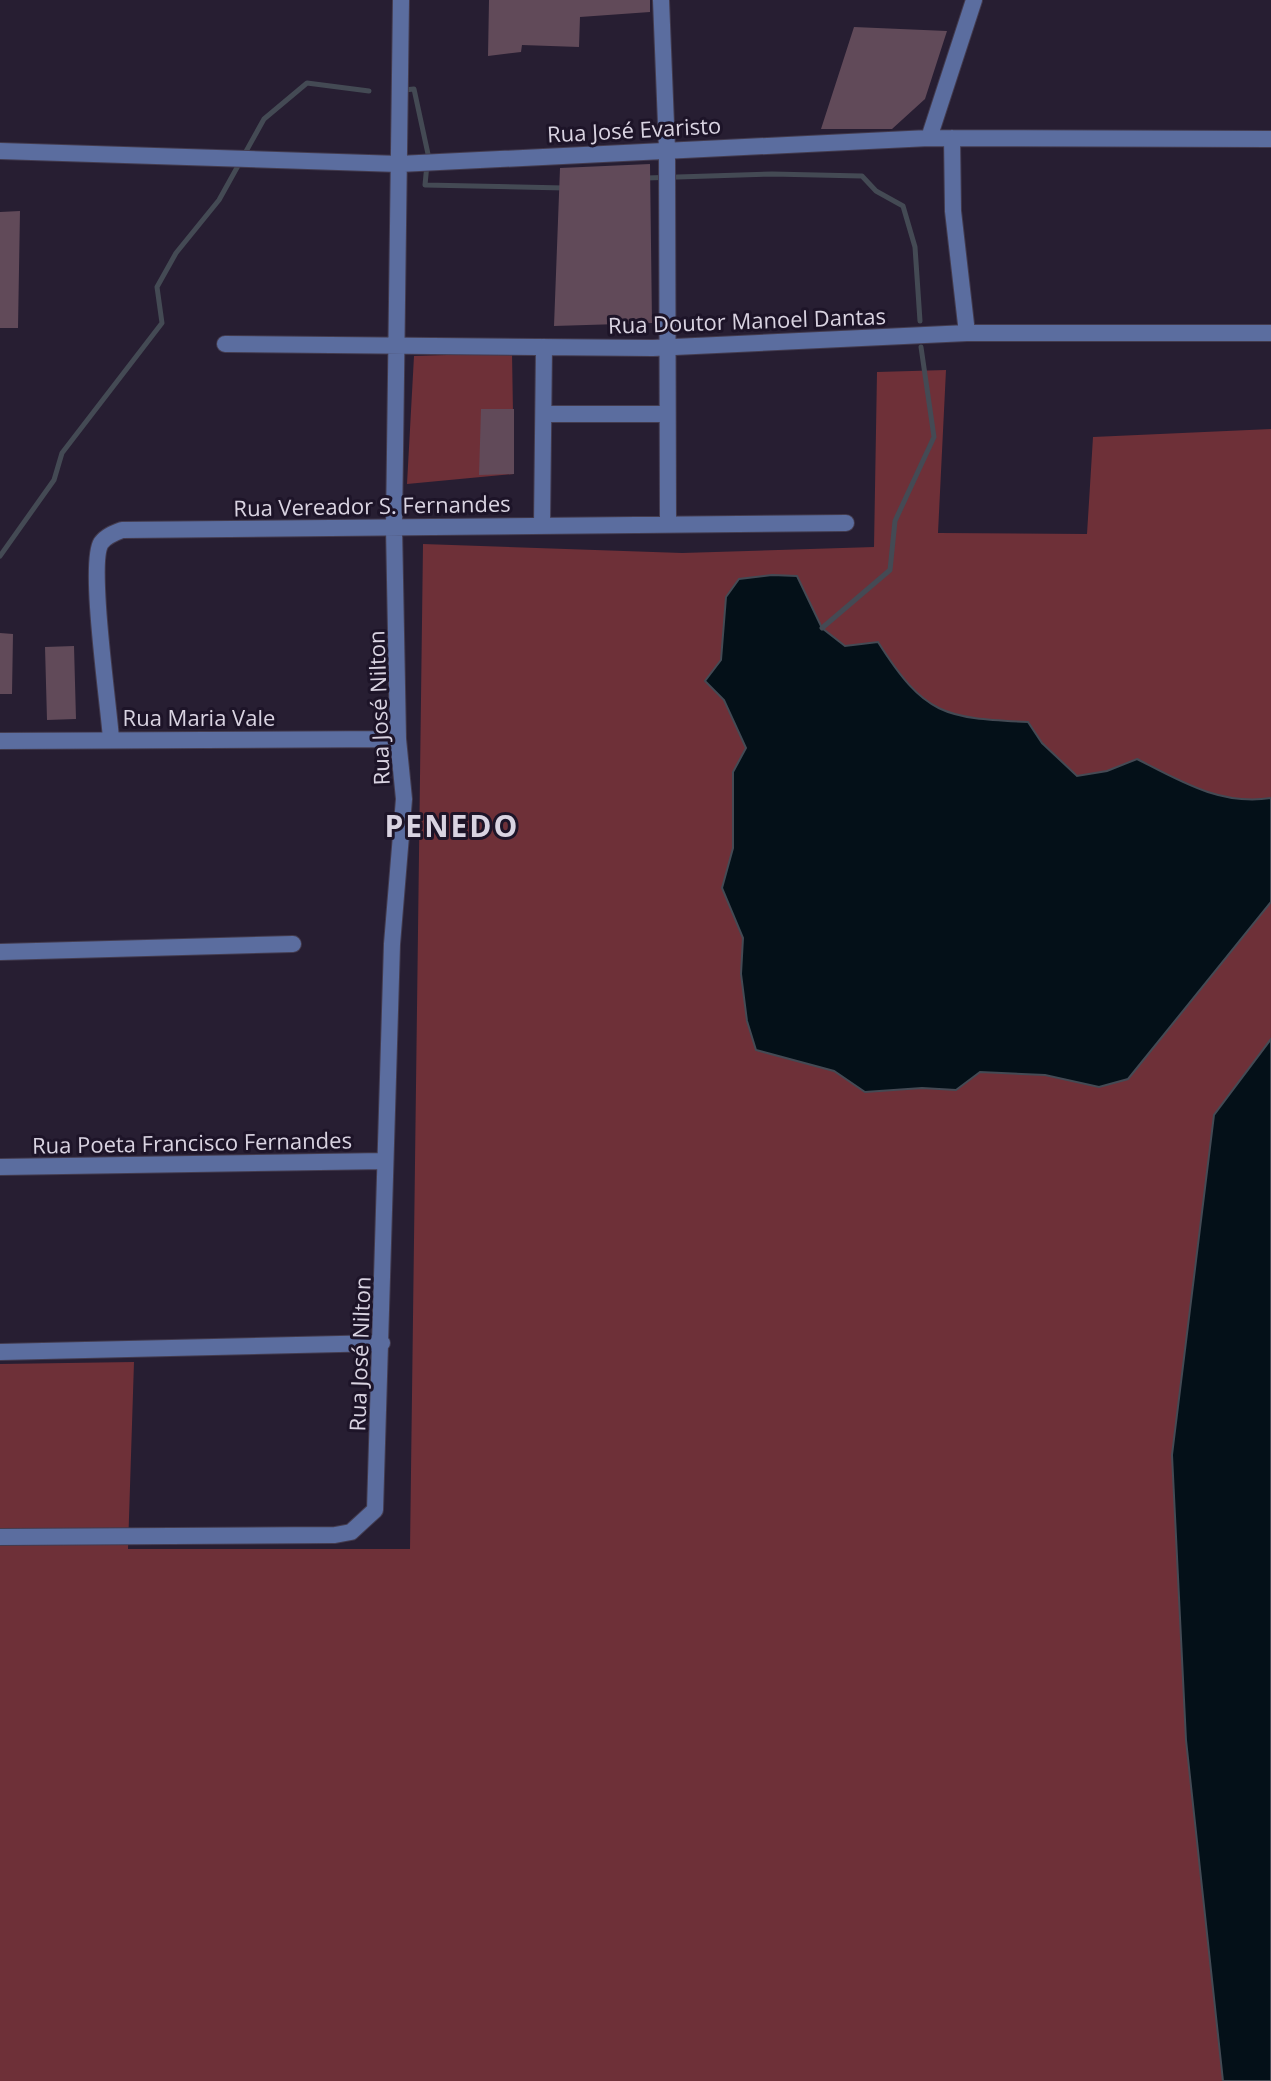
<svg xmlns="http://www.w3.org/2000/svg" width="1271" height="2081" viewBox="0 0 1271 2081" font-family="'Open Sans',sans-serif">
<rect width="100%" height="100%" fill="#271e32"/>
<!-- green -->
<path fill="#6e3038" d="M512,353L514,474L407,484L414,356Z
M946,370L938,533L1087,534L1093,437L1271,429V1039L1214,1115L1172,1455L1186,1740L1223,2081H0V1364L134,1362L128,1549H410L423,544L682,553L874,547L877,372Z"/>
<!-- water -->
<path fill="#041018" stroke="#444a54" stroke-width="2" d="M772,575L797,576L822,628L845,646L878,642C925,716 944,718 1028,722L1042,743L1077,776L1107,771L1137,759C1180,781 1221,806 1271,798V902L1128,1079L1099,1087L1045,1075L980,1072L956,1090L922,1088L865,1092L834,1071L756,1050L747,1021L741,974L743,938L722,888L733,848V772L746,748L724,700L705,681L721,660L726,597L739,579Z
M1271,1039V2081H1223L1186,1740L1172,1455L1214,1115Z"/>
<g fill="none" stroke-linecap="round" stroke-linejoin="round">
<!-- stream -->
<path stroke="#444a54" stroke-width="5" d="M404,90L414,89L428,154L425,185L565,188
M244,155L264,119L307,83L369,91
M646,178L772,174L862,176L876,191L903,206L915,247L920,321
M0,556L54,480L62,453L162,323L157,287L176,253L219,200L239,164
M822,628L890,570L895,521L934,437L921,347"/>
</g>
<!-- building -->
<path fill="#614a59" d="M489,0H650V12L580,17L579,47L522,45L521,52L488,56Z
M854,27L947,31L925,99L892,129H821Z
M650,164L652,323L554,326L560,168Z
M20,211L18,328H0V212Z
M481,409H514V474L479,475Z
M0,633L13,634L12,694H0Z
M74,646L76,719L47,720L45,647Z"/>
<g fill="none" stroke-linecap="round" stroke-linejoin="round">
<defs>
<path id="street" d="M661,0L667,149L668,524
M929,138L974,0
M952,138L953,211L967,333
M0,151L399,164L929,138L1271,139
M225,344L653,348L967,333H1271
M544,414H666
M542,525L544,347
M111,739C109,707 88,564 101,543C106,536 114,533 122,530L846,523
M0,741L398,739
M0,952L293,944
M0,1167L385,1161
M0,1352L382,1343
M0,1537L335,1535L351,1532L375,1510L392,944L404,799L398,739L394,527L401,0"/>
</defs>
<!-- street casing -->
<use href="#street" stroke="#433b4e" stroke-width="18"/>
<!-- street -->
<use href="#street" stroke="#5b6d9f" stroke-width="16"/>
</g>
<g text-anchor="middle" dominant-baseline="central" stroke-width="6" stroke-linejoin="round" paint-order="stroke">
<!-- street labels -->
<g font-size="22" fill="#d9d3e1" stroke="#1d1428">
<text transform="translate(634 129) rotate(-3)">Rua José Evaristo</text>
<text transform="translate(747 320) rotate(-2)">Rua Doutor Manoel Dantas</text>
<text transform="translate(372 505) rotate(-1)">Rua Vereador S. Fernandes</text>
<text transform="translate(378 708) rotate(-92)">Rua José Nilton</text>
<text x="199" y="717">Rua Maria Vale</text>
<text transform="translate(192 1142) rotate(-1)">Rua Poeta Francisco Fernandes</text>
<text transform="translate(359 1354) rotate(-88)">Rua José Nilton</text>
</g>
<!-- district labels -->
<g font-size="30" font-weight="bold" letter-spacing="2" fill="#d9d3e1" stroke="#1d1428">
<text x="452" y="825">PENEDO</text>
</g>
</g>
</svg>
